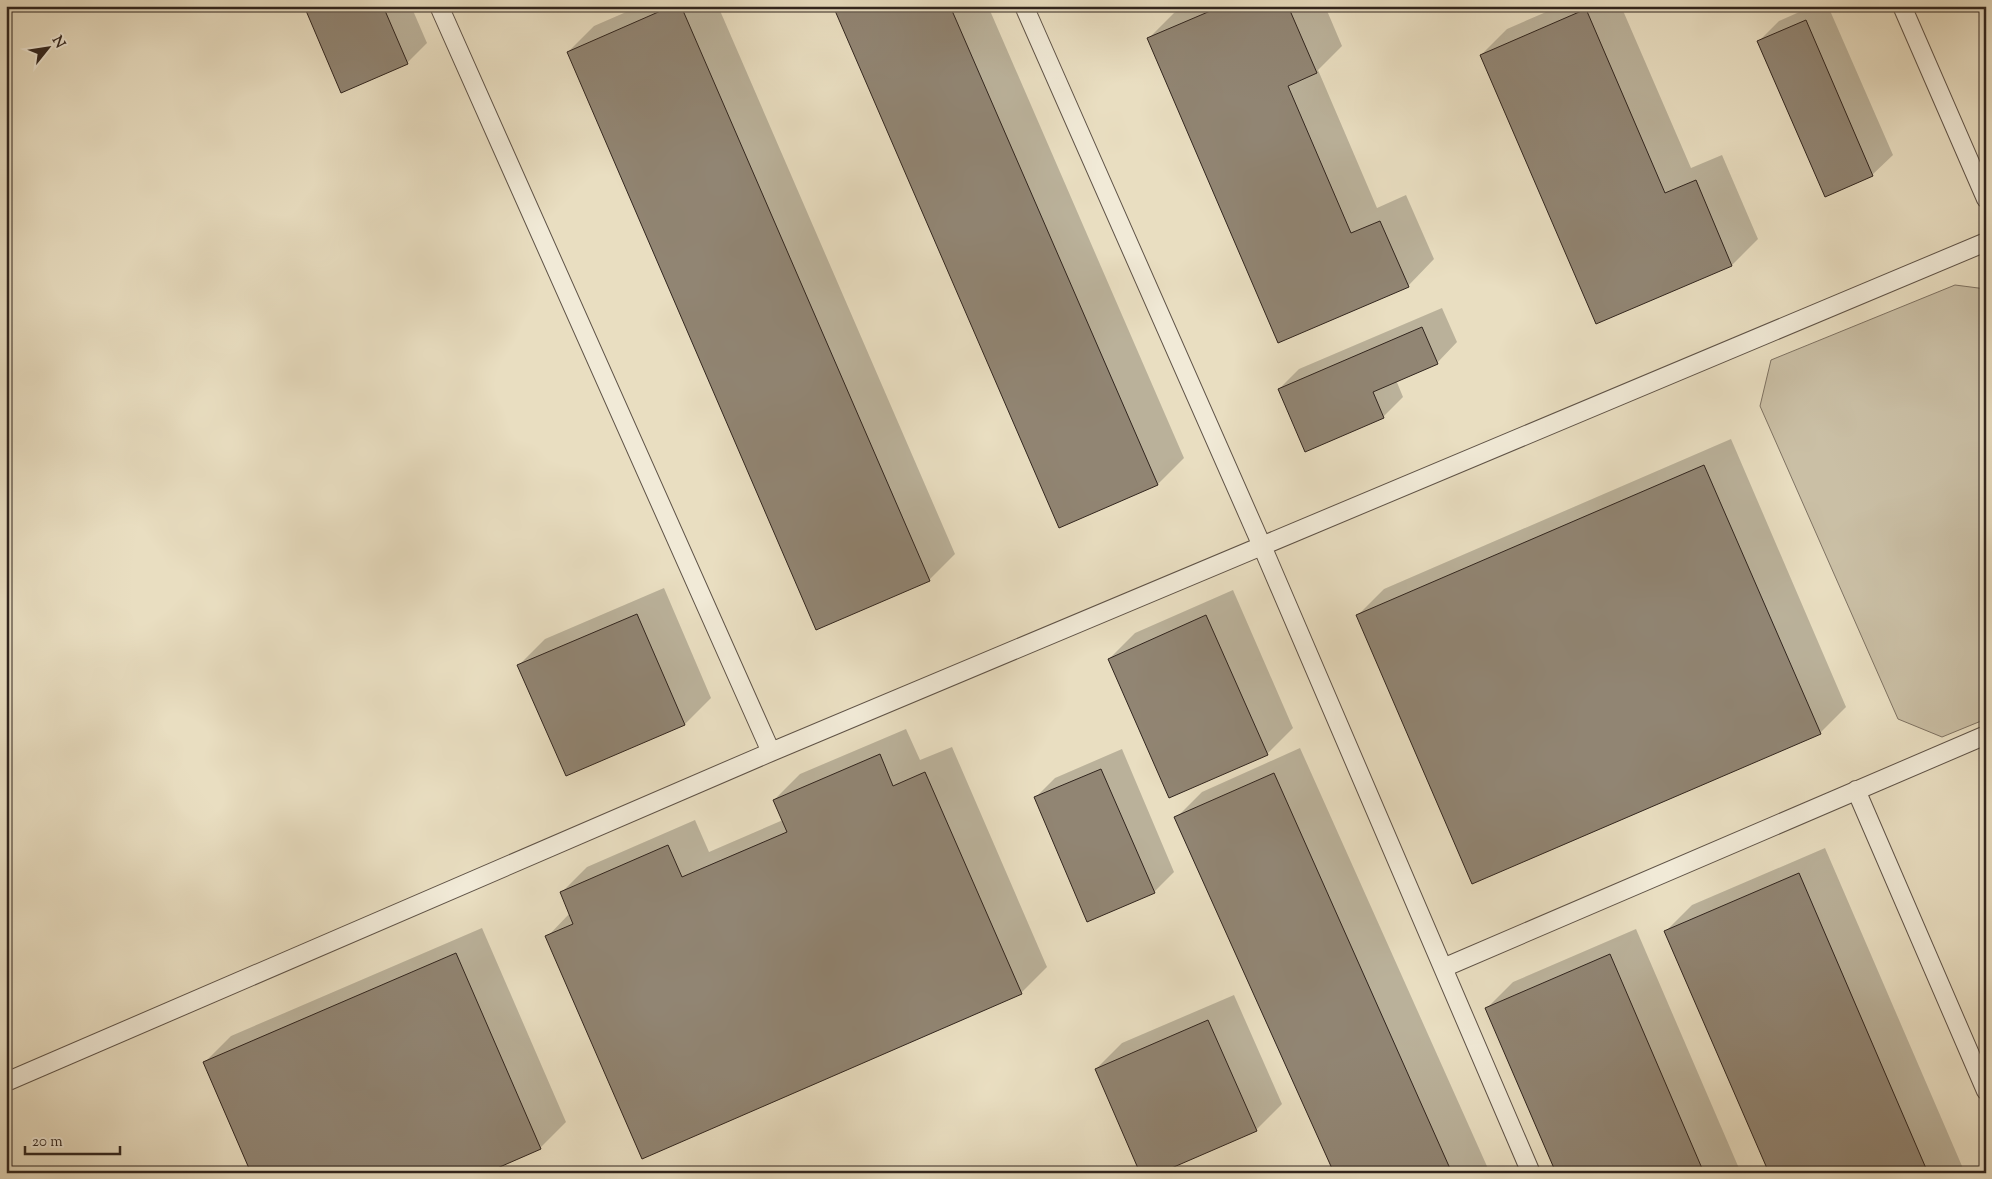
<svg xmlns="http://www.w3.org/2000/svg" width="1992" height="1179" viewBox="0 0 1992 1179" font-family="'Sorts Mill Goudy',serif">
<rect width="100%" height="100%" fill="#e9dec1"/>
<filter id="stains"><feTurbulence type="fractalNoise" baseFrequency=".004" numOctaves="4"/><feColorMatrix values="0 0 0 0 .2 0 0 0 0 .09 0 0 0 0 .02 0 0 0 .5 -.17"/></filter>
<radialGradient id="worn" r=".72"><stop offset=".6" stop-color="#630" stop-opacity="0"/><stop offset="1" stop-color="#630" stop-opacity=".3"/></radialGradient>
<!-- green -->
<path fill="#cabfa5" stroke="#7e7262" d="M1955,285L1986,289V719L1942,737L1898,719L1760,406L1771,360Z"/>
<!-- shadow -->
<path fill="#0003" d="M306,6H411L427,43L407,63Z
M640,6H718L955,554L929,580L568,52L594,26Z
M834,6H988L1184,458L1158,484L1060,526Z
M1189,6H1325L1342,46L1318,70L1377,208L1406,195L1434,259L1408,286L1279,341L1148,39L1174,13Z
M1560,6H1621L1691,168L1722,155L1758,239L1732,265L1597,323L1481,55L1507,29Z
M1813,6H1828L1893,155L1872,175L1759,41L1779,21Z
M1442,308L1457,342L1437,363L1396,380L1403,397L1383,417L1279,389L1299,369Z
M1731,439L1846,707L1820,733L1358,615L1384,589Z
M664,588L711,698L685,724L566,775L519,665L545,639Z
M1233,590L1293,728L1267,754L1170,797L1109,659L1135,633Z
M906,729L920,760L952,747L1047,967L1021,993L547,937L570,913L561,893L587,867L695,820L709,852L783,820L774,800L800,774Z
M1300,748L1490,1173H1335L1176,818L1202,792Z
M1122,749L1174,872L1154,892L1035,798L1055,778Z
M1825,848L1965,1173H1770L1666,931L1692,905Z
M482,928L566,1122L540,1148L205,1062L231,1036Z
M1636,929L1741,1173H1558L1487,1008L1513,982Z
M1234,995L1282,1104L1256,1130L1096,1069L1122,1043Z"/>
<!-- building -->
<path fill="#918573" stroke="#31251e" d="M304,6H383L408,64L341,93Z
M672,6H681L930,581L816,630L567,52Z
M833,6H950L1158,485L1059,528Z
M1222,6H1288L1317,73L1288,86L1351,233L1380,221L1409,287L1278,343L1147,38Z
M1586,9L1665,193L1696,180L1732,266L1596,324L1480,55Z
M1806,20L1873,176L1825,197L1757,41Z
M1422,327L1438,364L1373,392L1384,418L1305,452L1278,389Z
M1704,465L1821,734L1472,884L1356,615Z
M637,614L685,725L566,776L517,665Z
M1206,615L1268,755L1169,798L1108,659Z
M880,754L893,786L925,772L1022,994L642,1159L545,936L573,924L560,892L668,845L682,877L787,832L773,800Z
M1101,769L1155,893L1087,922L1034,797Z
M1274,773L1452,1173H1334L1174,817Z
M1799,873L1928,1173H1769L1664,931Z
M456,953L541,1149L486,1173H251L203,1062Z
M1610,954L1704,1173H1556L1485,1008Z
M1208,1020L1257,1131L1160,1173H1140L1095,1069Z"/>
<g fill="none" stroke-linecap="round" stroke-linejoin="round">
<defs>
<path id="service" d="M439,6L771,752
M1024,6L1262,546L1531,1173
M1902,6L1986,199
M1856,790L1986,1091
M1443,968L1986,735
M6,1082L771,752L1986,242"/>
</defs>
<!-- service casing -->
<use href="#service" stroke="#5f5347" stroke-width="20"/>
<!-- service -->
<use href="#service" stroke="#f1ead7" stroke-width="18"/>
</g>
<!-- margin -->
<rect width="1992" height="1179" fill="none" stroke="#e9dec1" stroke-width="25"/>
<rect x="8" y="8" width="1977" height="1164" fill="none" stroke="#31251e" stroke-width="2.5"/>
<rect x="12" y="12" width="1967" height="1154" fill="none" stroke="#31251e"/>
<!-- north arrow -->
<g transform="translate(48 48) rotate(60)" stroke="#f1ead7" stroke-width="4" paint-order="stroke">
<path d="M0-4L9 19L0 12L-9 19Z" fill="#31251e"/>
<text y="-8" font-size="14" font-weight="bold" text-anchor="middle" fill="#31251e">N</text>
</g>
<!-- scale -->
<path d="M25 1146v8h95v-8" fill="none" stroke="#31251e" stroke-width="2.5"/>
<text x="32" y="1146" font-size="15" fill="#31251e" stroke="#f1ead7" stroke-width="4" paint-order="stroke">20 m</text>
<rect width="100%" height="100%" filter="url(#stains)"/>
<rect width="100%" height="100%" fill="url(#worn)"/>
</svg>
